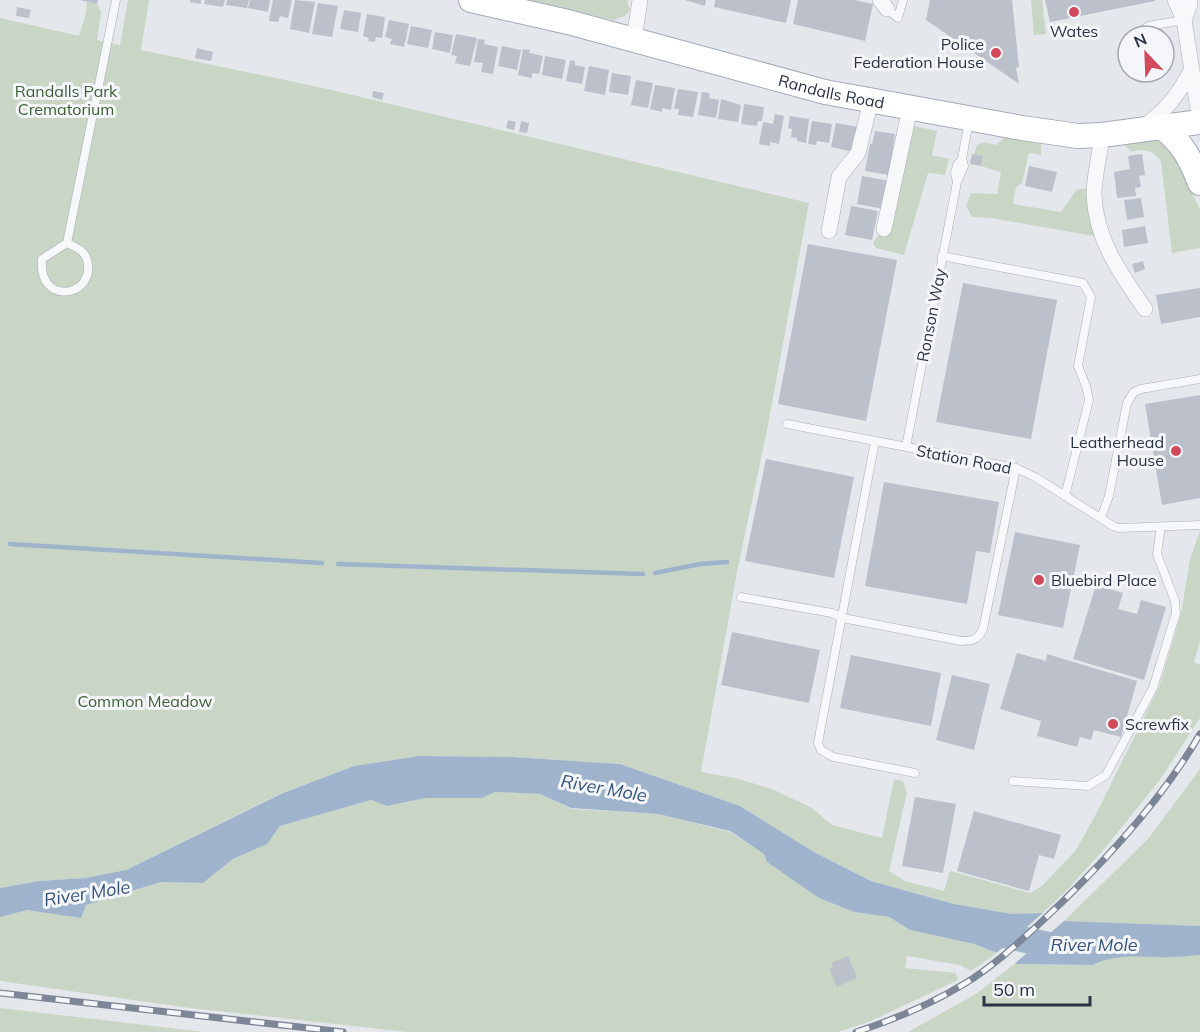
<svg xmlns="http://www.w3.org/2000/svg" width="1200" height="1032" viewBox="0 0 1200 1032" font-family="Mulish,sans-serif">
<rect width="100%" height="100%" fill="#e4e7ec"/>
<!-- green -->
<path fill="#c9d6c5" d="M128,0H149L141,50L323,88L809,203L767,430L737,572L701,772L735,778L772,789L812,808L832,825L882,838L894,779L903,781L907,792L889,871L905,881L944,891L950,871L1030,893L1042,886L1076,850L1096,814L1159,687L1181,614L1190,559L1200,531V641L1194,662L1200,665V718L1159,781L1105,848L1068,889L1043,913L1012,914L954,904L871,881L814,852L740,806L620,764L513,757L419,756L354,766L282,793L126,870L85,878L39,881L0,888V18L79,36L86,13L87,2L97,4L101,12L97,40L120,45Z
M529,0H627L630,10L625,16L613,20Z
M1031,0H1042L1046,34L1034,35Z
M914,126L937,131L932,155L949,159L945,175L928,173L904,255L876,248L873,243L879,234L889,235Z
M1009,134L1041,140V155L1029,153L1022,183L1016,187L1013,204L1061,212L1077,189H1088L1094,236L991,218L972,217L966,206L971,193L997,194L1001,172L981,166L983,156L974,155L977,145L984,142L996,145Z
M1142,137L1160,141L1171,146L1200,210V248L1172,253L1161,162C1155,150 1143,148 1131,152L1125,145Z
M1200,769V926L1064,921L1148,839Z
M495,792L540,794L572,809L658,814L730,832L764,854L767,862L819,898L854,912L889,917L910,930L974,944L997,953L971,971L960,965L907,956L905,968L956,973L958,980L871,1021L838,1032H407L182,1007L0,981V917C24,904 55,914 80,918L86,905L161,882L203,883L233,859L266,844L280,826L371,800L387,806L426,798H482Z
M1134,955L1159,957L1200,955V1032H908L976,994L1014,964L1091,965L1103,959Z
M0,1008L179,1029L205,1032H0Z"/>
<!-- water -->
<path fill="#9fb4cc" d="M419,756L513,757L620,764L740,806L814,852L871,881L954,904L1012,914L1043,913L997,953L974,944L910,930L889,917L854,912L819,898L767,862L764,854L730,831L658,814L571,808L540,794L495,792L482,798H426L387,806L371,800L280,826L267,844L233,859L203,883L161,882L86,905L81,918L27,910L0,917V888L39,881L85,878L126,870L283,793L354,766Z
M1064,921L1200,926V955C1186,956 1171,958 1157,957C1134,956 1112,955 1092,965L1014,964Z"/>
<!-- pier -->
<path fill="#e4e7ec" d="M1046,911V915L1031,929L999,955H994Z
M1062,918H1067L1012,966V962Z"/>
<g fill="none" stroke-linecap="round" stroke-linejoin="round">
<!-- stream -->
<path stroke="#9fb4cc" stroke-width="4.5" d="M10,544L322,563
M338,564L643,574
M655,573L700,564L727,562"/>
<!-- river -->
<path stroke="#9fb4cc" stroke-width="26" d="M983,930L1048,945H1074"/>
</g>
<!-- building -->
<path fill="#bbc0ca" d="M80,0H98L97,4Z
M190,0H201V4L190,2Z
M205,0H225L223,7L204,4Z
M227,0H249L247,8L226,5Z
M250,0H270L268,12L248,8Z
M273,0H292L288,18L280,16L278,22L269,21Z
M295,0L315,2L309,33L290,29Z
M685,0H706L705,6Z
M715,0H791L786,23L714,7Z
M798,0H854L873,4L865,41L793,24Z
M930,0H1012L1019,67L1016,68L1019,84L926,20Z
M1045,0H1155V1L1050,22Z
M318,3L338,6L332,37L312,34Z
M17,7L31,10L29,18L16,16Z
M344,10L361,13L358,32L340,29Z
M367,14L385,17L382,38L376,37L375,42L368,41L369,38L363,36Z
M389,20L409,24L404,47L390,44L392,39L385,37Z
M411,26L432,30L428,48L407,44Z
M435,32L453,35L450,53L432,49Z
M456,34L477,38L470,66L455,63L457,56L451,55Z
M478,39L485,40L484,44L498,47L493,74L481,72L483,63L474,62Z
M502,46L521,50L517,70L498,66Z
M197,48L213,52L211,61L195,58Z
M523,49L530,50L529,53L543,56L539,74L532,73V78L518,75Z
M545,56L566,60L562,79L542,75Z
M570,60L575,61V65L585,67L582,84L566,81Z
M589,66L609,70L605,95L584,91Z
M612,73L631,76L628,95L609,92Z
M636,80L653,83L648,108L631,105Z
M655,85L675,88L671,110L662,108V112L650,109Z
M678,89L698,92L693,117L678,115L679,109H674Z
M373,91L384,93L382,100L372,97Z
M702,92L710,93L709,98L719,100L716,118L698,115Z
M721,99L741,105L738,122L718,119Z
M744,104L764,107L762,121H758L757,126L741,124Z
M775,114L784,116L779,144L770,142V146L759,144L763,122L773,124Z
M790,116L809,119L806,143L797,141V138L791,137L792,129L788,128Z
M508,120L516,122L514,130L506,128Z
M521,121L529,123L527,133L519,132Z
M812,121L832,124L829,143L817,141L816,145L808,144Z
M836,123L858,127L854,152L831,147Z
M875,131L895,134L889,175L865,171L870,144H872Z
M972,154L983,156L981,166L970,164Z
M1142,154L1145,175L1139,176L1141,187L1135,188L1136,196L1117,198L1114,172L1130,169L1128,156Z
M1029,166L1057,172L1052,192L1025,186Z
M862,176L889,181L884,209L857,204Z
M1141,198L1144,217L1127,220L1124,200Z
M851,206L878,211L872,240L845,235Z
M1145,226L1148,243L1124,247L1122,230Z
M808,244L897,260L866,421L778,404Z
M1143,261L1145,269L1135,273L1132,264Z
M963,283L1057,300L1031,439L936,422Z
M1200,288V317L1161,324L1156,295Z
M1200,395V498L1162,505L1145,404Z
M766,459L854,477L834,578L745,561Z
M884,482L999,502L990,553L976,551L967,604L865,586Z
M1015,532L1080,545L1063,628L998,615Z
M1096,585L1123,593L1118,609L1137,614L1141,600L1166,607L1144,680L1073,659Z
M732,632L820,650L809,703L721,685Z
M1017,653L1046,661L1047,654L1137,681L1121,737L1094,730L1091,740L1080,737L1077,747L1037,736L1041,721L1000,709Z
M851,655L941,673L931,726L840,708Z
M952,675L990,684L974,750L936,740Z
M915,797L956,804L943,873L902,866Z
M974,811L1061,835L1054,859L1039,855L1029,891L957,871Z
M848,956L857,978L837,987L829,969L833,967L831,963Z"/>
<g fill="none" stroke-linecap="round" stroke-linejoin="round">
<defs>
<path id="lane" d="M887,9L898,18L903,0
M1142,31L1148,26L1184,20
M957,182L955,173L957,165L962,159L969,121
M67,243C78,248 87,252 88,265C92,297 38,306 42,259L67,243L116,0
M942,256L1083,283L1091,297L1078,366L1086,386L1089,400L1065,496
M787,424L1016,468L1035,477L1113,526L1119,528L1200,525
M875,441L818,743L821,750L833,757L915,773
M906,447L957,182L964,166L962,159
M1101,518L1109,496L1127,403L1134,392L1141,389L1200,379
M741,597L832,613L843,618L961,641C972,641 978,640 983,629L1016,468
M1013,781L1088,786L1106,775L1153,688L1176,613L1175,601L1157,554L1161,526"/>
<path id="street" d="M880,0L887,9
M1175,0L1184,20L1200,122
M1184,20L1190,4L1189,0
M634,39L640,0
M1143,127C1167,110 1178,95 1192,69
M1102,135C1100,154 1094,176 1094,195C1096,240 1120,273 1145,309
M884,229L910,108
M829,231L839,177L858,153L871,101"/>
<g id="primary">
<path id="s1" d="M471,0L568,22L825,92L1022,128L1078,136L1102,135L1200,122"/>
<path d="M1161,127C1182,141 1191,160 1200,183"/>
</g>
</defs>
<!-- lane casing -->
<use href="#lane" stroke="#a9aeb7" stroke-width="9"/>
<!-- street casing -->
<use href="#street" stroke="#a9aeb7" stroke-width="16"/>
<!-- primary casing -->
<use href="#primary" stroke="#a3abb8" stroke-width="26"/>
<!-- lane -->
<use href="#lane" stroke="#f7f8fa" stroke-width="8"/>
<!-- street -->
<use href="#street" stroke="#f7f8fa" stroke-width="15"/>
<!-- primary -->
<use href="#primary" stroke="#fff" stroke-width="24"/>
<defs>
<path id="rail" d="M0,993L343,1032
M856,1032C893,1020 931,1004 964,984C991,968 1016,945 1039,924C1097,870 1161,802 1200,734"/>
</defs>
<!-- rail casing -->
<use href="#rail" stroke="#7d8696" stroke-width="7"/>
<!-- rail -->
<use href="#rail" stroke="#f4f6f9" stroke-width="4.5" stroke-dasharray="14" stroke-linecap="butt"/>
</g>
<!-- markers -->
<g fill="#d1495b" stroke="#f4f6f9" stroke-width="2">
<circle cx="1074" cy="12" r="6"/>
<circle cx="996" cy="53" r="6"/>
<circle cx="1176" cy="451" r="6"/>
<circle cx="1039" cy="580" r="6"/>
<circle cx="1113" cy="724" r="6"/>
</g>
<g text-anchor="middle" dominant-baseline="central" stroke-width="6" stroke-linejoin="round" paint-order="stroke">
<!-- poi labels -->
<g font-size="16" fill="#2b3445" stroke="#f4f6f9" text-anchor="end">
<text x="1074" y="31" text-anchor="middle">Wates</text>
<text x="984" y="44">Police<tspan x="984" dy="18">Federation House</tspan></text>
<text x="1164" y="442">Leatherhead<tspan x="1164" dy="18">House</tspan></text>
<text x="1051" y="580" text-anchor="start">Bluebird Place</text>
<text x="1125" y="724" text-anchor="start">Screwfix</text>
</g>
<!-- park labels -->
<g font-size="16" fill="#3f6138" stroke="#f4f6f9">
<text x="66" y="91">Randalls Park<tspan x="66" dy="18">Crematorium</tspan></text>
<text x="145" y="701">Common Meadow</text>
</g>
<!-- street labels -->
<g font-size="16" fill="#2b3445" stroke="#f4f6f9">
<text stroke="none"><textPath href="#s1" startOffset="372">Randalls Road</textPath></text>
<text transform="translate(931 315) rotate(-79)">Ronson Way</text>
<text transform="translate(964 459) rotate(11)">Station Road</text>
</g>
<!-- water labels -->
<g font-size="18" font-style="italic" fill="#34527a" stroke="#f4f6f9">
<text transform="translate(604 788) rotate(10)">River Mole</text>
<text transform="translate(87 893) rotate(-9)">River Mole</text>
<text x="1094" y="944">River Mole</text>
</g>
</g>
<!-- north arrow -->
<g transform="translate(1146 54) rotate(337)"><circle r="28" fill="#f4f6f9" stroke="#a4a8b1" stroke-width="1.5"/>
<path d="M0-4.5L10 22L0 15L-10 22Z" fill="#d1495b"/>
<text y="-9" font-size="16" font-weight="bold" text-anchor="middle" fill="#2b3445">N</text>
</g>
<!-- scale -->
<path d="M984 996v9h106v-9" fill="none" stroke="#2b3445" stroke-width="3"/>
<text x="993" y="996" font-size="18" fill="#2b3445" stroke="#f4f6f9" stroke-width="4.5" paint-order="stroke">50 m</text>
</svg>
